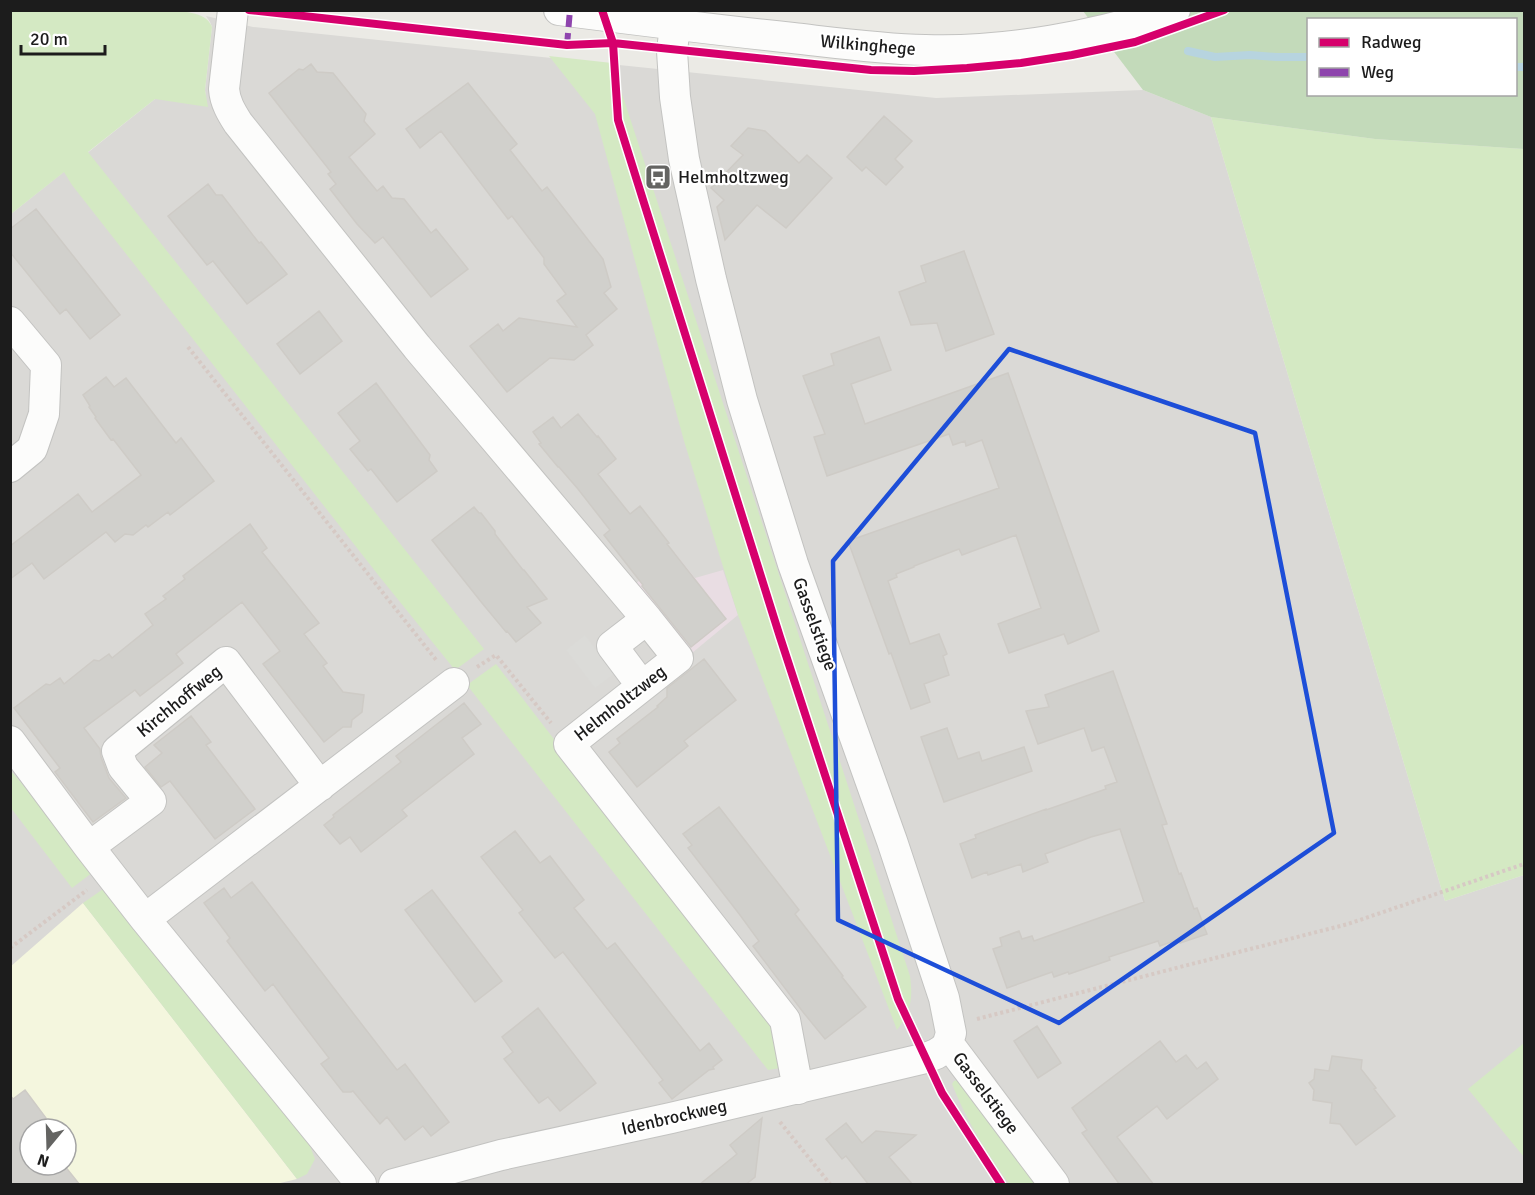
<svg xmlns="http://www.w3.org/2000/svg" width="1535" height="1195" viewBox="0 0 1535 1195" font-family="Signika,sans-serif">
<rect width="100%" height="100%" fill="#ebeae5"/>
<!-- residential -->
<path fill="#dad9d6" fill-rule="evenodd" d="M206,16L253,27L936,98L1143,90L1211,117L1445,901L1524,875V1184H11V214L155,99L206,97L205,90L212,27L210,22ZM30,1129H66V1165H30Z"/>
<!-- industrial -->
<path fill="#e9dde3" d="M675,553L695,578L723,570L738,615L686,658L630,588Z"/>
<!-- education -->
<path fill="#f4f6de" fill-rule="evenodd" d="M83,903L297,1179L276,1184H11L10,967ZM30,1129H66V1165H30Z"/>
<!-- grass -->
<path fill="#d4e9c3" d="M165,10C180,12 206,10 212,27L205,90L208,107L155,99L88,152L484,649L455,670L379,576L72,185L64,172L11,214V11Z
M549,56L612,63L910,976C913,999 911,1012 897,1030L738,615L684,441L595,114Z
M1211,117L1375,139L1524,149V875L1445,901Z
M496,664L776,1027L786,1067L768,1070L467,685Z
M10,770L97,869L72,888L11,808Z
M109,885L310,1146L315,1159L307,1174L297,1179L83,903Z
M1524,1043V1157L1468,1089Z
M960,1079L1039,1184H1009C987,1153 966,1120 952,1084L954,1081Z"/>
<!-- forest -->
<path fill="#c3daba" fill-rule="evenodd" d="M1083,11H1524V149L1375,139L1211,117L1143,90ZM1308,20H1516V94H1308Z"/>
<!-- parking -->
<path fill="#dbdbd8" d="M585,635L614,674L595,688L566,650Z"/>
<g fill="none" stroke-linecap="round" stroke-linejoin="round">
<!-- stream -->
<path stroke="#b7d4df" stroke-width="8" d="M1188,51L1215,57L1250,55L1276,57H1308
M1516,67H1524"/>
</g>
<!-- building -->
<path fill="#d1d0cc" stroke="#cecbc6" stroke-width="1.5" d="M311,64L317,72L333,73L366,114L364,121L375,134L349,157L377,191L383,186L392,198L404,199L431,233L436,229L468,269L431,297L383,237L375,243L357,224L330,189L336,184L328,174L331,172L269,93L299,69L303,70Z
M468,83L517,144L510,150L542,191L547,187L603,259L611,287L604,293L617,309L586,335L593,345L574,360L550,358L507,392L470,346L498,324L503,331L519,318L577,327L557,301L566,294L544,264V258L512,216L508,219L441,131L420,148L406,129Z
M884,116L912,141L895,159L903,167L886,185L866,167L862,171L847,157Z
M748,128L765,131L799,163L807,155L832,178L786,228L757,205L725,240L717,207L724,200L711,188L743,155L731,146Z
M208,184L216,195H222L259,243L261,242L287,274L247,304L213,261L207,265L168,216Z
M36,209L120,315L90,339L66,309L60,314L10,252V229Z
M964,251L994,334L946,351L937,323L911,325L899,292L926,282L921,266Z
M319,311L342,341L300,374L277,344Z
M879,337L891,370L851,384L865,424L1008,373L1099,631L1068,644L1064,634L1009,653L998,624L1041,608L1016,535L962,555L959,549L914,566V567L896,574L897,577L888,581L910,644L939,634L947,654L943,656L949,675L924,684L930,702L911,709L891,653L889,654L848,541L999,488L982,440L966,446L965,441L953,445L949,434L827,476L814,437L825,434L803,376L834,365L831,354Z
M106,377L114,387L126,378L176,443L181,438L214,481L170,515L168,512L148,527L146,525L133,535L125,534L115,542L106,532L44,579L32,563L10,579V546L78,494L92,512L141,475L113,439L111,440L95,418L96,417L89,407L90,406L83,395Z
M376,383L430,455L429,460L437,471L397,502L371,469L368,471L350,449L360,441L338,413Z
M578,414L597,437L598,436L616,459L598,474L630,514L640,506L669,543L667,544L726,619L691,647L642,586L643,585L604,535L610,530L578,489L559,467H558L539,444L541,443L533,432L553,417L561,428Z
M474,507L479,513H481L495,531V534L523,570H524L547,599L527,607L541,623L516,642L507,631L506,632L482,603L432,540Z
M250,524L267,548L262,552L319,623L304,634L327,663L323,666L343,692L364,695L362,712L352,720L351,727H343L324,742L263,664L280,651L242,602L176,654L183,663L140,696L135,690L84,728L100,749L101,757L109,778L126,798L93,822L55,772L60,768L14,708L46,684L50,685L60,678L64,684L94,660L99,661L109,654L112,658L153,625L145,614L166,599L163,596L185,579L183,576Z
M704,659L736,700L684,741L688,746L637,787L609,752L620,743L617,739L658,707L657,706L667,697V688Z
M1113,671L1167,824L1162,825L1179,874L1181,873L1194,909L1197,908L1207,934L1180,943L1179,939L1160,946L1158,941L1109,957L1110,960L1069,974L1068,972L1054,977L1052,972L1007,988L993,949L1002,946L1000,938L1019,931L1022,939L1032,936L1034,941L1144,902L1120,829L1091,837L1045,854L1048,862L1023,872L1021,864L988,875L987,872L972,878L960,844L976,838L975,835L1046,809V810L1106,789L1105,786L1117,782L1104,747L1092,751L1084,728L1038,744L1026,711L1049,707L1045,695Z
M464,703L481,724L462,738L474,754L402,810L407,816L361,852L350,837L340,844L324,825L334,817L333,815L401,762L396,756Z
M191,716L211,742L206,745L255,809L215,839L170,781L161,787L145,767L162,753L154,745Z
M947,728L958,759L979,752L982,761L1024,747L1032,771L944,802L921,737Z
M719,807L799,910L795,914L843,976L842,977L866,1007L825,1039L803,1012L753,946L759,941L740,915L688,848L692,845L683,834Z
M515,831L540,863L550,856L584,900L574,908L607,949L615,943L700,1051L709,1043L722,1060L713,1067L714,1069L709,1070L672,1099L659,1083L663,1080L563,952L555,958L519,913L523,910L481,857Z
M252,882L397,1070L405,1064L449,1122L431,1136L423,1126L405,1140L387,1117L380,1124L353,1091L351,1092H343L321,1064L329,1058L293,1011L273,984L265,991L227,941L230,938L204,903L224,888L231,898Z
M432,890L502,981L475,1002L405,910Z
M538,1008L596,1083L560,1111L548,1097L539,1103L504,1059L513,1052L502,1037Z
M1037,1026L1061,1063L1038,1078L1014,1041Z
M1160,1041L1176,1062L1186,1055L1197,1069L1206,1062L1218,1079L1167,1119L1157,1106L1117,1137L1154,1185H1120L1082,1133L1087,1130L1072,1108Z
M1332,1056L1362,1060L1361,1069L1376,1088L1374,1089L1395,1116L1356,1145L1340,1124L1330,1123L1332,1103L1313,1100L1314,1090L1309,1083L1314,1079L1315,1069L1329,1071Z
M25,1090L46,1118L35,1126L37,1129H30V1165H64L80,1185H10V1095L13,1099Z
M762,1118L755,1177L745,1185H699L737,1154L730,1145Z
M846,1123L862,1143L876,1131L916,1135L889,1157L913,1185H869L846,1156L842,1159L826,1139Z"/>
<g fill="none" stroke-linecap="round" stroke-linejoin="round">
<defs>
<path id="minor" d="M233,10L224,89C225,102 231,112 238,123L417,347L647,619L678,658L569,744L785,1020L798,1089
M559,10C637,20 715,30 793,38C837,43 881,49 925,50C1005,53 1099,35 1175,10
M10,322L46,365L44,414L32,449L10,467
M642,686L612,646L647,619
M10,741L89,847L151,801L123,767L117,751L226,662L320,786
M89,847L145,919L361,1184
M145,919L454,683
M948,1043L1054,1184
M394,1184L501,1155L671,1118L926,1058L936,1054L944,1049L948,1043L951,1033L944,998L892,841L793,564L742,400L711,279L684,159L675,97L672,51L675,25"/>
</defs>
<!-- minor casing -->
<use href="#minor" stroke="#c3c3c1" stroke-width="32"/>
<!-- path -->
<path stroke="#d6c9c4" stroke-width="4" stroke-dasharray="3 3" stroke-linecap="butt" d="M613,44L618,120L721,452L852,860L898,999L915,1033
M188,347L437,661
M477,667L496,655L551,723
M10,948L87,890
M977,1019L1348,924L1524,864
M938,1084L942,1093L1001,1184
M780,1122L830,1184"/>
<!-- minor -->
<use href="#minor" stroke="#fcfcfb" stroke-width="30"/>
<!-- quiet -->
<path stroke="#8e44ad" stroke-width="6" stroke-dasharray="12 6" stroke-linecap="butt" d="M567,45L570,10"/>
<defs>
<path id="cycleway" d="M249,10L567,45L613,43L871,70L914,71L967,68L1021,63L1072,55L1135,42L1224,10
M602,10L613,43L618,120L780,637L898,999L942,1093L1001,1184"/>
</defs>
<!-- cycleway casing -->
<use href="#cycleway" stroke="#fff" stroke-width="11"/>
<!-- cycleway -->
<use href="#cycleway" stroke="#d6006c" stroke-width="8"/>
</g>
<!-- marked area -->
<path fill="none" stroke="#1d4ed8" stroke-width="4.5" stroke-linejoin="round" d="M1009,349L1255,433L1334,833L1059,1023L838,920L833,561Z"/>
<!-- icons -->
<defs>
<symbol id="bus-square" viewBox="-11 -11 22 22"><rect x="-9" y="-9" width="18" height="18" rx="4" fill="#646462" stroke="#fff"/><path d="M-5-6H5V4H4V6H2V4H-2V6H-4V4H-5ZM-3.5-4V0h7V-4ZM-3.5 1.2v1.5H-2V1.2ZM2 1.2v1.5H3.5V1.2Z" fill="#fff"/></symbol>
</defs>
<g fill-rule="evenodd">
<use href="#bus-square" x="643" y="162" width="30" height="30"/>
</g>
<g text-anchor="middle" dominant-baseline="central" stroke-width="4.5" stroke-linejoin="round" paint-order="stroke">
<!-- street labels -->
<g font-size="18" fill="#1c1c1c" stroke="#fff">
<text transform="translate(868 45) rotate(5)">Wilkinghege</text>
<text transform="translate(815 624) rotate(70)">Gasselstiege</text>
<text transform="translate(179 701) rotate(-39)">Kirchhoffweg</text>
<text transform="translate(620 703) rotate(-38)">Helmholtzweg</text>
<text transform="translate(986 1093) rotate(53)">Gasselstiege</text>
<text transform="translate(674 1117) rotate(-13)">Idenbrockweg</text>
</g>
<!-- poi labels -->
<g font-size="18" fill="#1c1c1c" stroke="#fff" text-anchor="start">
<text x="678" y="177">Helmholtzweg</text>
</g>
</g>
<!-- border -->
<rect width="1535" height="1195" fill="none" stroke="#1c1c1c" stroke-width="24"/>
<!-- legend -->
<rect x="1307" y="18" width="210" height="78" fill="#ffffff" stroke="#a4a4a4" stroke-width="1.5"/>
<rect x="1319" y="38" width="30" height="9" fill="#d6006c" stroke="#a4a4a4" stroke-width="1.5"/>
<text x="1361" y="48" font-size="18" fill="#1c1c1c">Radweg</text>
<rect x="1319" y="68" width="30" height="9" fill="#8e44ad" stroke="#a4a4a4" stroke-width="1.5"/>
<text x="1361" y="78" font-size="18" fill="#1c1c1c">Weg</text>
<!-- north arrow -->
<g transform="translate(48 1147) rotate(199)"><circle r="28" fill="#ffffff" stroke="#a4a4a4" stroke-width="1.5"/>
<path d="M0-4.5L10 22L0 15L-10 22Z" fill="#646462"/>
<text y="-9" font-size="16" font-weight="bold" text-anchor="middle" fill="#1c1c1c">N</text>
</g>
<!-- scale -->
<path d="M21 45v9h84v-9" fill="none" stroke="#1c1c1c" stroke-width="3"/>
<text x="30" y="45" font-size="18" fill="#1c1c1c" stroke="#ffffff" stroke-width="4.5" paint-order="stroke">20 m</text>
</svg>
